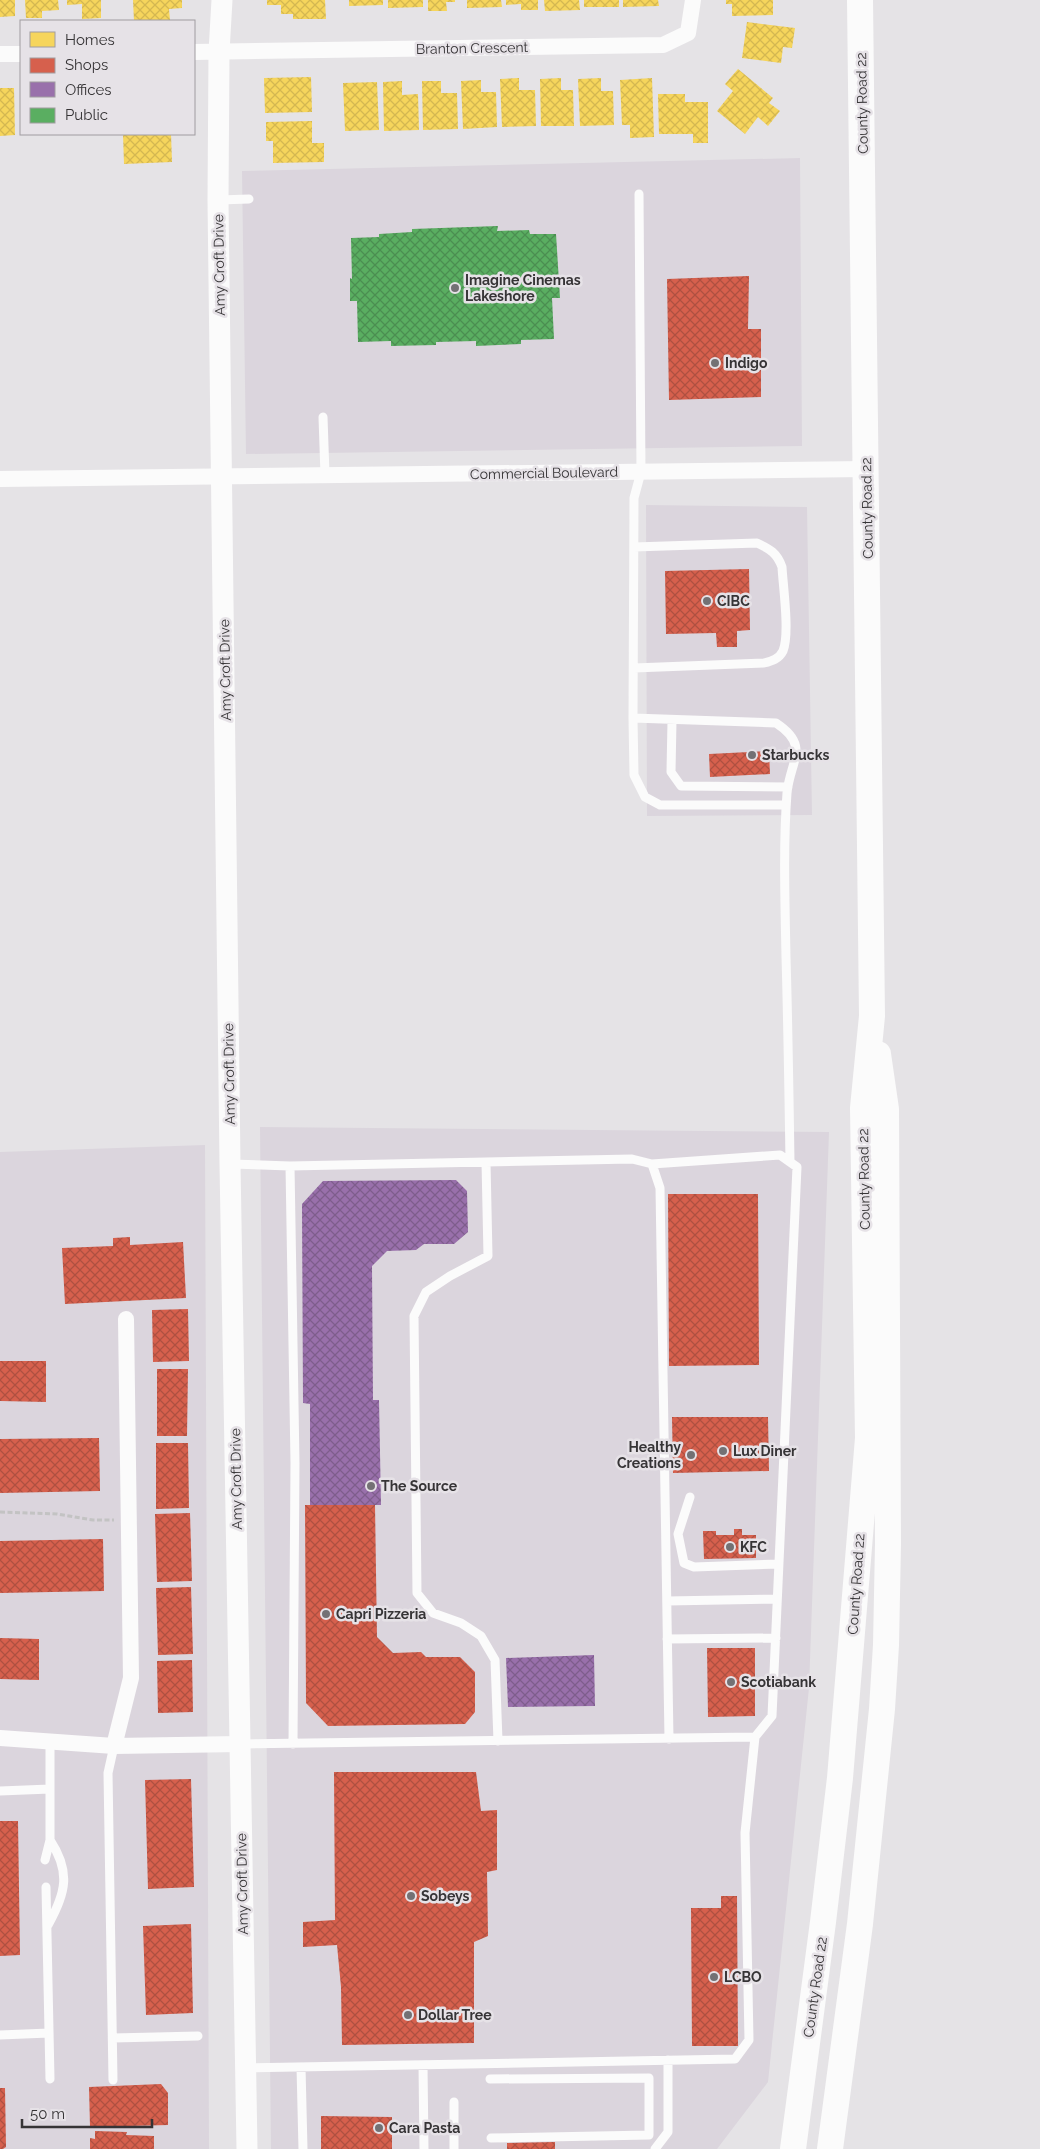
<svg xmlns="http://www.w3.org/2000/svg" width="1040" height="2149" viewBox="0 0 1040 2149" font-family="Raleway,sans-serif">
<defs>
<pattern id="homes-cross-hatch" width="8" height="8" patternUnits="userSpaceOnUse" patternTransform="scale(1.25)"><rect width="8" height="8" fill="#f6d55c"/><path d="M0 0l8 8M0 8l8-8" fill="none" stroke="#d4b751"/></pattern>
<pattern id="shops-cross-hatch" width="8" height="8" patternUnits="userSpaceOnUse" patternTransform="scale(1.25)"><rect width="8" height="8" fill="#d6604d"/><path d="M0 0l8 8M0 8l8-8" fill="none" stroke="#ae5041"/></pattern>
<pattern id="offices-cross-hatch" width="8" height="8" patternUnits="userSpaceOnUse" patternTransform="scale(1.25)"><rect width="8" height="8" fill="#9970ab"/><path d="M0 0l8 8M0 8l8-8" fill="none" stroke="#7e5d8c"/></pattern>
<pattern id="public-cross-hatch" width="8" height="8" patternUnits="userSpaceOnUse" patternTransform="scale(1.25)"><rect width="8" height="8" fill="#5aae61"/><path d="M0 0l8 8M0 8l8-8" fill="none" stroke="#4b8e51"/></pattern>
</defs>
<rect width="100%" height="100%" fill="#e5e3e6"/>
<!-- built -->
<path fill="#dbd5dd" d="M800,158L802,446L246,454L242,171Z
M646,505L807,507L812,815L647,816Z
M260,1127L829,1132L809,1688L768,2082L717,2149H271Z
M205,1145L209,2149H0V1152Z"/>
<!-- homes -->
<path fill="url(#homes-cross-hatch)" d="M0,0H15V16L0,17Z
M25,0H58L59,10L42,11V18H26Z
M67,0H101V18L82,19V4L67,5Z
M133,0H182V8L169,9L170,20L134,21Z
M267,0H325L326,19H293V14H281V5H267Z
M349,0H383V5L349,6Z
M388,0H423V7L388,8Z
M428,0H455V2H446L447,11H428Z
M467,0H501L502,7L467,8Z
M506,0H538V10H521V4L506,5Z
M544,0H579L580,10L545,11Z
M584,0H619V7H584Z
M623,0H658L659,6L623,7Z
M726,0H773V15L732,16V4H726Z
M747,22L795,28L792,48L783,47L781,63L742,58Z
M738,69L773,98L769,103L780,111L768,126L758,117L745,134L717,111L733,91L725,84Z
M311,77L312,112L265,113L264,78Z
M519,78V90H535L536,126L502,127L500,79Z
M561,78V90H573L574,126H541L540,79Z
M601,78V91H613L614,125L580,126L578,79Z
M652,78L654,137L630,138V125H622L620,80Z
M481,80V92H496L497,127L463,129L461,81Z
M402,81V95L418,94L419,130L384,131L383,82Z
M422,81H441V93H457L458,129L423,130Z
M377,82L379,130L345,131L343,83Z
M0,88H14L15,135L0,136Z
M658,94H685V102H708V143H693V134H659Z
M312,121V143H324V162L273,163V141H266V122Z
M123,134H171L172,162L124,164Z"/>
<!-- shops -->
<path fill="url(#shops-cross-hatch)" d="M749,276L748,329H761V397L669,400L667,279Z
M749,569L750,630L737,631V647H717L716,633L666,634L665,571Z
M769,751L770,774L710,777L709,754Z
M668,1194H758L759,1365L669,1366Z
M130,1237V1245L183,1242L186,1298L65,1304L62,1248L113,1246V1238Z
M188,1309L189,1361L153,1362L152,1310Z
M0,1361H46V1402L0,1401Z
M157,1369H188L187,1436H157Z
M672,1417H768L769,1471L673,1473Z
M99,1438L100,1491L0,1493V1439Z
M156,1443H188L189,1508L156,1509Z
M305,1505H375L377,1637L393,1653L421,1652L426,1657H460L475,1672V1712L465,1724L328,1726L306,1703Z
M190,1513L192,1581L157,1582L155,1514Z
M734,1529H742V1535H756V1558L704,1559L703,1531H716V1535H734Z
M103,1539L104,1591L0,1593V1541Z
M191,1587L193,1654L158,1655L156,1588Z
M0,1638L39,1639V1680L0,1679Z
M707,1648H755V1716L708,1717Z
M192,1660L193,1712L158,1713L157,1661Z
M334,1772H476L481,1811L497,1810V1870L487,1872L488,1936L474,1942V2043L342,2045L341,1987L337,1945L303,1947V1922L335,1920Z
M191,1779L194,1887L148,1889L145,1780Z
M0,1821H18L20,1955L0,1956Z
M721,1896H737L738,2046H692L691,1908H721Z
M191,1924L193,2013L146,2015L143,1926Z
M161,2084L168,2093V2125L90,2127L89,2087Z
M0,2088H5L6,2147L3,2149H0Z
M321,2116L392,2117V2149H321Z
M95,2131L127,2132L126,2135L154,2136V2149H90V2138L95,2139Z
M555,2142V2149H507V2143Z"/>
<!-- offices -->
<path fill="url(#offices-cross-hatch)" d="M456,1180L467,1191L468,1232L454,1244H424L416,1250L387,1251L372,1266L373,1400H379L381,1505H310V1404L303,1403L302,1204L323,1181Z
M594,1655L595,1706L508,1707L506,1658Z"/>
<!-- public -->
<path fill="url(#public-cross-hatch)" d="M498,226L497,231L529,230L530,234H556L560,298H552L554,339L521,340V344L476,346V341L436,342V345L391,346V341L358,342L357,301H350V278L352,279L351,238L379,237V234L412,232V229Z"/>
<g fill="none" stroke-linecap="round" stroke-linejoin="round">
<!-- path -->
<path stroke="#c3c3c3" stroke-width="3" stroke-dasharray="5 2.5" stroke-linecap="butt" d="M0,1512L57,1514L93,1520H114"/>
<!-- service -->
<path stroke="#fbfbfb" stroke-width="9" d="M639,194L641,472L634,498L633,718L776,723C811,746 790,761 787,793C783,847 785,902 786,957C788,1025 789,1094 790,1162
M219,200L249,199
M323,417L325,475
M634,668L764,663C772,661 779,659 783,651C790,634 783,586 782,567C777,553 770,549 757,543L634,547
M633,718L634,775L645,797L660,805H786
M672,721L671,772L681,786L788,787
M486,1162L488,1256L450,1276L426,1292L414,1316L417,1593L433,1613L461,1623L481,1636L495,1660L498,1741
M231,1164L290,1166L632,1159L652,1164L660,1188L669,1739
M652,1164L780,1155L797,1167L772,1716L755,1737
M290,1166L295,1463L293,1744
M690,1497L678,1534L684,1563L694,1567L779,1564
M667,1601L777,1599
M667,1639L776,1638
M240,1744L755,1737L745,1833L749,2040L735,2059L247,2068
M0,1791L50,1789
M45,1860L50,1840V1742
M46,1887L50,2079
M48,1925C66,1893 71,1872 50,1840
M0,2035L49,2033
M113,2038L198,2036
M423,2065L424,2149
M301,2067L303,2149
M490,2079L649,2078V2135L491,2138
M113,2080L108,1773L114,1746
M454,2102V2149
M655,2149L668,2132V2060"/>
<!-- minor -->
<path stroke="#fbfbfb" stroke-width="16" d="M194,52L663,45L688,33L693,0
M0,54H21
M0,479L866,469
M0,1738L114,1746L240,1744
M114,1746L131,1678L126,1319"/>
<!-- tertiary -->
<path stroke="#fbfbfb" stroke-width="21" d="M222,0L219,52L218,200L230,1164L247,2149"/>
<!-- primary -->
<path stroke="#fbfbfb" stroke-width="26" d="M793,2149L823,1922L840,1778L868,1438L863,1108L872,1016L860,0
M830,2149L860,1924L882,1709L886,1645L888,1544L886,1109L878,1054"/>
</g>
<!-- markers -->
<g fill="#737174" stroke="#e6e2e7" stroke-width="2">
<circle cx="455" cy="288" r="5"/>
<circle cx="715" cy="363" r="5"/>
<circle cx="707" cy="601" r="5"/>
<circle cx="752" cy="755" r="5"/>
<circle cx="723" cy="1451" r="5"/>
<circle cx="691" cy="1455" r="5"/>
<circle cx="371" cy="1486" r="5"/>
<circle cx="730" cy="1547" r="5"/>
<circle cx="326" cy="1614" r="5"/>
<circle cx="731" cy="1682" r="5"/>
<circle cx="411" cy="1896" r="5"/>
<circle cx="714" cy="1977" r="5"/>
<circle cx="408" cy="2015" r="5"/>
<circle cx="379" cy="2128" r="5"/>
</g>
<g text-anchor="middle" dominant-baseline="central" stroke-width="5" stroke-linejoin="round" paint-order="stroke">
<!-- street labels -->
<g font-size="14" fill="#363436" stroke="#e6e2e7">
<text transform="translate(472 48) rotate(-1)">Branton Crescent</text>
<text transform="translate(862 103) rotate(-91)">County Road 22</text>
<text transform="translate(219 265) rotate(-91)">Amy Croft Drive</text>
<text transform="translate(544 473) rotate(-1)">Commercial Boulevard</text>
<text transform="translate(867 508) rotate(-91)">County Road 22</text>
<text transform="translate(225 670) rotate(-91)">Amy Croft Drive</text>
<text transform="translate(229 1074) rotate(-91)">Amy Croft Drive</text>
<text transform="translate(864 1179) rotate(-91)">County Road 22</text>
<text transform="translate(236 1479) rotate(-91)">Amy Croft Drive</text>
<text transform="translate(856 1584) rotate(-86)">County Road 22</text>
<text transform="translate(242 1884) rotate(-91)">Amy Croft Drive</text>
<text transform="translate(815 1987) rotate(-82)">County Road 22</text>
</g>
<!-- poi labels -->
<g font-size="14" font-weight="bold" fill="#363436" stroke="#e6e2e7" text-anchor="start">
<text x="465" y="280">Imagine Cinemas<tspan x="465" dy="16">Lakeshore</tspan></text>
<text x="725" y="363">Indigo</text>
<text x="717" y="601">CIBC</text>
<text x="762" y="755">Starbucks</text>
<text x="681" y="1447" text-anchor="end">Healthy<tspan x="681" dy="16">Creations</tspan></text>
<text x="733" y="1451">Lux Diner</text>
<text x="381" y="1486">The Source</text>
<text x="740" y="1547">KFC</text>
<text x="336" y="1614">Capri Pizzeria</text>
<text x="741" y="1682">Scotiabank</text>
<text x="421" y="1896">Sobeys</text>
<text x="724" y="1977">LCBO</text>
<text x="418" y="2015">Dollar Tree</text>
<text x="389" y="2128">Cara Pasta</text>
</g>
</g>
<!-- legend -->
<rect x="20" y="20" width="175" height="115" fill="#e6e2e7" stroke="#a09ca0"/>
<rect x="30" y="32" width="25" height="15" fill="#f6d55c" stroke="#a09ca0"/>
<text x="65" y="45" font-size="15" fill="#363436">Homes</text>
<rect x="30" y="58" width="25" height="15" fill="#d6604d" stroke="#a09ca0"/>
<text x="65" y="70" font-size="15" fill="#363436">Shops</text>
<rect x="30" y="82" width="25" height="15" fill="#9970ab" stroke="#a09ca0"/>
<text x="65" y="95" font-size="15" fill="#363436">Offices</text>
<rect x="30" y="108" width="25" height="15" fill="#5aae61" stroke="#a09ca0"/>
<text x="65" y="120" font-size="15" fill="#363436">Public</text>
<!-- scale -->
<path d="M22 2119v8h130v-8" fill="none" stroke="#363436" stroke-width="2.5"/>
<text x="30" y="2119" font-size="15" fill="#363436" stroke="#e6e2e7" stroke-width="4" paint-order="stroke">50 m</text>
</svg>
